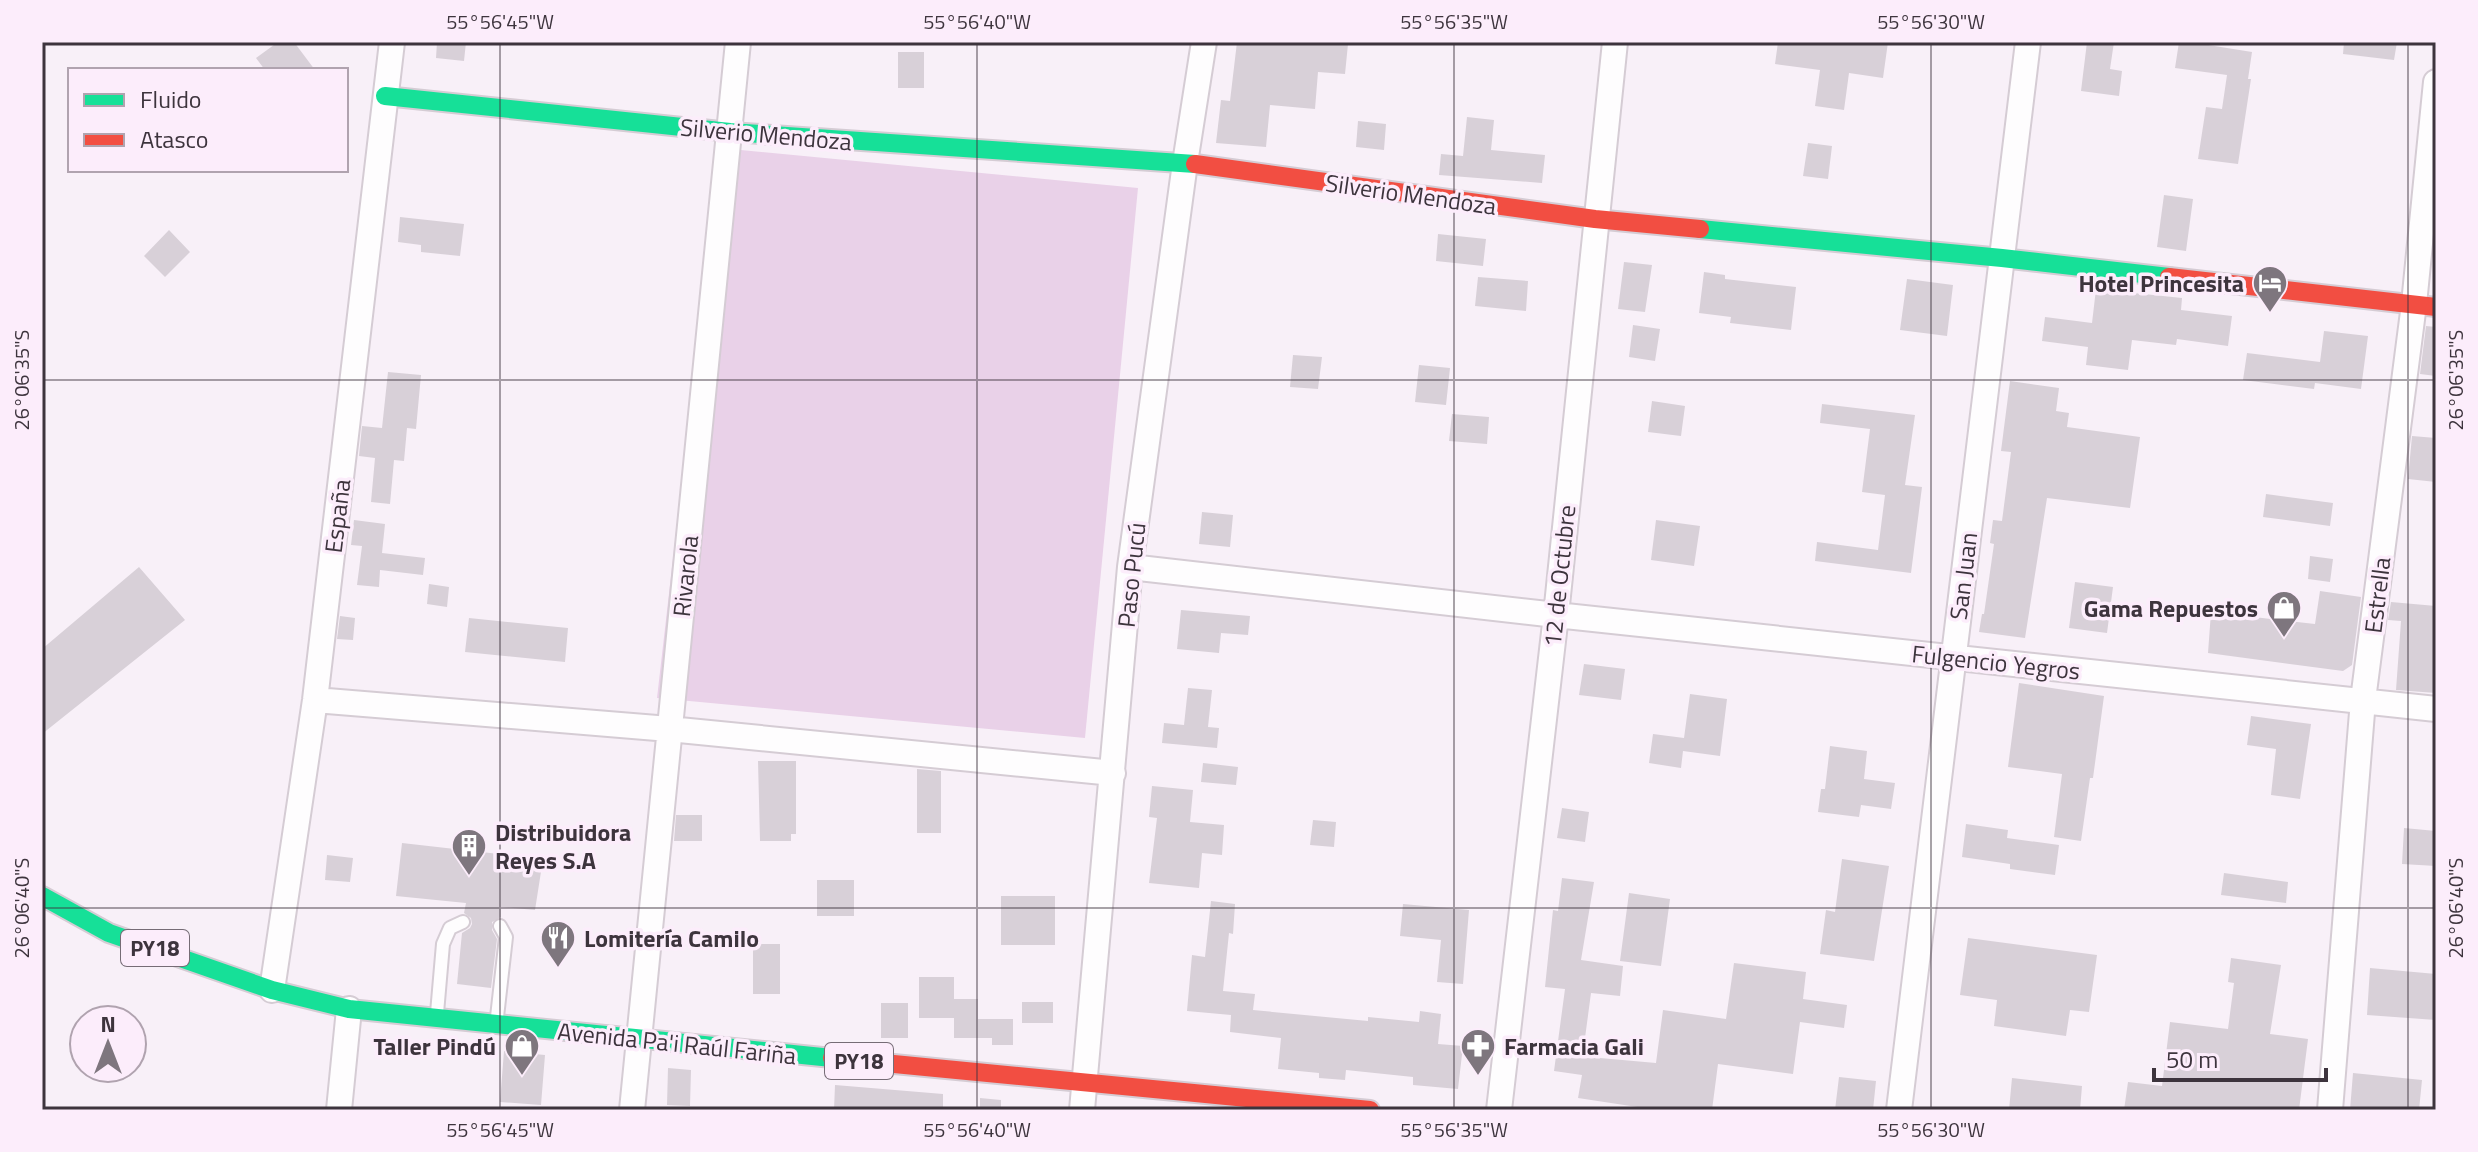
<svg xmlns="http://www.w3.org/2000/svg" width="2478" height="1152" viewBox="0 0 2478 1152" font-family="'Titillium Web',sans-serif">
<rect width="100%" height="100%" fill="#f8f0f8"/>
<!-- green -->
<path fill="#e9d1e8" d="M720,148L1138,188L1085,738L657,698Z"/>
<!-- building -->
<path fill="#d8d0d8" d="M278,42H294L315,70H265L256,58Z
M437,42H466L464,61L436,58Z
M1237,42L1348,44L1345,74L1318,72L1315,109L1270,105L1266,147L1216,143L1221,100L1230,101Z
M1778,42H1888L1883,78L1849,73L1844,110L1815,106L1820,70L1775,64Z
M2087,42H2114L2110,69L2122,71L2119,96L2081,91Z
M2179,42H2202V44L2252,52L2248,79H2251L2238,164L2198,159L2206,107L2222,109L2227,75L2175,68Z
M2344,42H2397L2394,60L2343,54Z
M898,52H924V88H898Z
M1467,117L1494,120L1491,150L1545,155L1542,183L1439,175L1441,154L1463,156Z
M1358,121L1386,124L1384,150L1356,147Z
M1808,143L1832,146L1828,179L1803,176Z
M2164,195L2193,199L2186,251L2157,247Z
M400,217L464,224L460,256L421,252V245L398,242Z
M169,230L190,252L165,277L144,256Z
M1438,234L1486,239L1483,266L1436,261Z
M1624,262L1652,265L1645,312L1618,309Z
M1704,272L1725,275V279L1796,287L1791,330L1730,323L1731,317L1699,313Z
M1478,277L1528,281L1526,311L1475,306Z
M1907,279L1953,285L1947,336L1900,330Z
M2096,289L2182,298L2181,310L2232,316L2228,346L2177,339L2176,345L2132,340L2128,370L2086,365L2088,347L2042,341L2045,317L2092,323Z
M1633,325L1660,329L1655,361L1629,357Z
M2426,326L2436,327V376L2420,374Z
M2324,331L2368,336L2361,389L2315,383L2314,389L2243,380L2247,353L2320,362Z
M1293,355L1322,357L1318,389L1290,387Z
M1419,365L1450,368L1446,405L1415,402Z
M388,372L421,375L416,429L407,428L404,461L394,460L390,504L371,502L375,458L359,456L362,426L382,428Z
M2010,381L2059,388L2056,411L2069,413L2067,427L2140,437L2130,508L2047,498L2025,638L1979,632L1982,614H1984L1994,544L1990,543L1993,520L2002,521L2011,452L2001,451Z
M1652,401L1685,406L1681,436L1648,432Z
M1822,404L1915,415L1905,485L1922,487L1911,573L1815,561L1817,542L1878,550L1885,495L1862,492L1870,429L1820,423Z
M1452,414L1489,417L1487,444L1449,441Z
M2412,436L2436,438V482L2408,479Z
M2266,494L2333,503L2330,526L2263,517Z
M1202,512L1233,515L1230,547L1199,544Z
M354,520L385,524L382,553L425,558L423,575L380,570L379,587L357,585L362,546L351,545Z
M1656,520L1700,526L1694,566L1651,560Z
M2310,556L2333,559L2330,582L2308,579Z
M139,567L185,620L42,734V649Z
M2075,582L2113,587L2107,633L2069,628Z
M429,584L449,587L447,607L427,604Z
M2320,591L2361,597L2352,665L2343,671L2208,653L2211,612L2315,624Z
M2391,602L2436,606V693L2396,690L2401,621L2388,620Z
M1181,610L1250,616L1248,635L1221,633L1219,653L1177,649Z
M340,616L355,618L353,640L337,639Z
M469,618L568,628L565,662L465,652Z
M1584,664L1625,669L1621,700L1579,695Z
M2019,683L2104,696L2093,778H2090L2081,841L2054,837L2062,774L2008,767Z
M1188,688L1212,690L1208,727L1219,728L1217,748L1162,743L1164,723L1184,725Z
M1690,694L1727,699L1720,756L1683,751L1681,768L1649,763L1653,734L1684,738Z
M2251,716L2311,724L2300,799L2271,795L2276,749L2247,745Z
M1830,746L1867,751L1864,779L1895,783L1891,809L1861,805L1859,817L1818,812L1821,789H1825Z
M758,761H796V834H791V841H760Z
M1203,763L1238,767L1236,785L1201,782Z
M917,769L941,771V833H917Z
M1152,786L1193,790L1190,822L1224,825L1222,855L1202,853L1199,888L1149,883L1157,818L1149,817Z
M1562,808L1589,812L1585,842L1557,838Z
M676,815H702V841H674Z
M1313,820L1336,822L1334,847L1310,845Z
M1966,824L2008,830L2007,838L2059,845L2055,875L2010,869V864L1962,857Z
M2404,828L2436,831V866L2402,864Z
M402,843L543,859L535,910L501,907V917L492,922V930L497,939L491,988L457,984L462,933L470,928L472,924L471,918L464,913L466,903L396,896Z
M327,855L353,858L350,882L325,880Z
M1842,859L1889,866L1874,961L1820,954L1826,910L1835,912Z
M2224,873L2288,882L2286,903L2221,895Z
M1562,878L1594,882L1581,960L1623,966L1620,996L1591,993L1583,1053L1601,1056L1600,1058L1656,1063L1663,1010L1726,1019L1734,963L1806,972L1803,999L1847,1005L1844,1028L1800,1022L1793,1074L1718,1064L1712,1110H1657L1578,1098L1582,1075L1554,1071L1565,989L1545,987L1553,910L1558,911Z
M817,880H854V916H817Z
M1629,893L1670,899L1661,966L1620,961Z
M1001,896H1055V945H1001Z
M1211,901L1235,904L1233,934L1229,933L1223,991L1255,994L1253,1010L1315,1016L1368,1021V1017L1419,1022L1420,1011L1441,1014L1438,1044L1463,1046L1458,1089L1413,1085V1077L1346,1070L1345,1080L1319,1078V1073L1278,1069L1281,1038L1230,1032L1231,1015L1187,1011L1192,955L1205,957Z
M1403,904L1469,910L1463,984L1437,982L1441,940L1400,936Z
M1968,938L2097,955L2089,1012L2070,1010L2066,1036L1994,1026L1997,1000L1960,995Z
M753,944H780V994H753Z
M2231,958L2281,965L2270,1034L2308,1039L2299,1110H2124L2128,1082L2162,1086L2170,1022L2228,1029L2234,983L2228,982Z
M2370,968L2436,974V1020L2367,1015Z
M919,977H954V999H978V1019H1013V1045H992V1038H954V1018H919Z
M1022,1002H1053V1023H1022Z
M881,1003H908V1038H881Z
M504,1051L545,1055L541,1105L500,1102Z
M668,1068L691,1070L690,1106L667,1105Z
M2353,1073L2422,1080L2419,1110H2350Z
M1839,1077L1876,1081L1873,1110H1835Z
M2012,1078L2082,1086L2080,1110H2009Z
M835,1085L943,1094V1110H834Z
M980,1098L1001,1100V1110H980Z"/>
<g fill="none" stroke-linecap="round" stroke-linejoin="round">
<defs>
<path id="lane" d="M437,1013L443,944L450,928L463,922
M497,1017L506,937L500,926"/>
<path id="street" d="M1130,567L1556,615L2436,709
M315,700L669,729L1113,773
M272,990L315,700L392,42
M339,1110L349,1009
M632,1110L738,42
M1082,1110L1130,567L1185,163L1204,42
M1499,1110L1556,615L1615,42
M1899,1110L2028,42
M2330,1110L2363,700L2414,304L2436,82"/>
<path id="fast" d="M385,96L730,132L1195,164
M1700,229L2002,258L2169,277
M42,896L109,933L272,990L349,1009L832,1058"/>
<path id="jam" d="M1195,164L1595,219L1700,229
M2169,277L2436,307
M832,1058L1370,1110"/>
</defs>
<!-- lane casing -->
<use href="#lane" stroke="#d5ccd4" stroke-width="16"/>
<!-- street casing -->
<use href="#street" stroke="#d5ccd4" stroke-width="28"/>
<!-- fast casing -->
<use href="#fast" stroke="#d5ccd4" stroke-width="22"/>
<!-- jam casing -->
<use href="#jam" stroke="#d5ccd4" stroke-width="22"/>
<!-- lane -->
<use href="#lane" stroke="#fefdfe" stroke-width="12"/>
<!-- street -->
<use href="#street" stroke="#fefdfe" stroke-width="24"/>
<!-- fast -->
<use href="#fast" stroke="#16e098" stroke-width="18"/>
<!-- jam -->
<use href="#jam" stroke="#f24e42" stroke-width="18"/>
</g>
<!-- ticks -->
<path fill="none" stroke="#3d343d" stroke-width="2" stroke-opacity="0.45" d="M500,42V1110M977,42V1110M1454,42V1110M1931,42V1110M2408,42V1110M42,380H2436M42,908H2436"/>
<!-- icons -->
<defs>
<symbol id="hotel-pin" viewBox="-11 -11 22 30"><path d="M0 17L-7.5 6A9.5 9.5 0 1 1 7.5 6Z" fill="#7e767e" stroke="#fcedfb"/><path d="M-6-4.5h1.5V1H6V5H4.5V3h-9V5H-6ZM-4 0a1.8 1.8 0 1 1 3.6 0ZM.5 0V-2.5h3Q6-2.5 6 0Z" fill="#fff"/></symbol>
<symbol id="shop-pin" viewBox="-11 -11 22 30"><path d="M0 17L-7.5 6A9.5 9.5 0 1 1 7.5 6Z" fill="#7e767e" stroke="#fcedfb"/><path d="M-5-2.5h2.3a2.7 3.5 0 0 1 5.4 0H5L5.5 6h-11ZM-1.5-2.5h3a1.5 2.3 0 0 0-3 0Z" fill="#fff"/></symbol>
<symbol id="building-pin" viewBox="-11 -11 22 30"><path d="M0 17L-7.5 6A9.5 9.5 0 1 1 7.5 6Z" fill="#7e767e" stroke="#fcedfb"/><path d="M-4-6H4V6H1V3H-1V6H-4ZM-2.5-4.3h1.7v1.8h-1.7ZM.8-4.3h1.7v1.8H.8ZM-2.5-1h1.7V.8h-1.7ZM.8-1h1.7V.8H.8Z" fill="#fff"/></symbol>
<symbol id="restaurant-pin" viewBox="-11 -11 22 30"><path d="M0 17L-7.5 6A9.5 9.5 0 1 1 7.5 6Z" fill="#7e767e" stroke="#fcedfb"/><path d="M-5-6h1v4h1v-4h1v4h1v-4h1v5L-1.5 .5V6h-2V.5L-5-1ZM5-6V6H3V1.5H1.5Q1.5-4 5-6Z" fill="#fff"/></symbol>
<symbol id="pharmacy-pin" viewBox="-11 -11 22 30"><path d="M0 17L-7.5 6A9.5 9.5 0 1 1 7.5 6Z" fill="#7e767e" stroke="#fcedfb"/><path d="M-2-6h4v4h4v4h-4v4h-4v-4h-4v-4h4Z" fill="#fff"/></symbol>
</defs>
<g fill-rule="evenodd">
<use href="#hotel-pin" x="2250" y="263" width="40" height="54"/>
<use href="#shop-pin" x="2264" y="588" width="40" height="54"/>
<use href="#building-pin" x="449" y="826" width="40" height="54"/>
<use href="#restaurant-pin" x="538" y="918" width="40" height="54"/>
<use href="#shop-pin" x="502" y="1026" width="40" height="54"/>
<use href="#pharmacy-pin" x="1458" y="1026" width="40" height="54"/>
</g>
<g text-anchor="middle" dominant-baseline="central" stroke-width="7" stroke-linejoin="round" paint-order="stroke">
<!-- shield labels -->
<g fill="#fcedfb" stroke="#766c76" stroke-width="2">
<rect x="121" y="930" width="68" height="36" rx="6"/>
<rect x="825" y="1043" width="68" height="36" rx="6"/>
</g>
<g font-size="22" font-weight="bold" fill="#3d343d">
<text x="155" y="948">PY18</text>
<text x="859" y="1061">PY18</text>
</g>
<!-- street labels -->
<g font-size="24" fill="#3d343d" stroke="#fcedfb">
<text transform="translate(766 134) rotate(5)">Silverio Mendoza</text>
<text transform="translate(1411 194) rotate(8)">Silverio Mendoza</text>
<text transform="translate(337 516) rotate(-83)">España</text>
<text transform="translate(1131 575) rotate(-84)">Paso Pucú</text>
<text transform="translate(685 576) rotate(-84)">Rivarola</text>
<text transform="translate(1559 576) rotate(-84)">12 de Octubre</text>
<text transform="translate(1963 576) rotate(-83)">San Juan</text>
<text transform="translate(2377 595) rotate(-83)">Estrella</text>
<text transform="translate(1996 662) rotate(6)">Fulgencio Yegros</text>
<text transform="translate(677 1043) rotate(6)">Avenida Pa'i Raúl Fariña</text>
</g>
<!-- poi labels -->
<g font-size="24" font-weight="bold" fill="#3d343d" stroke="#fcedfb" text-anchor="end">
<text x="2244" y="283">Hotel Princesita</text>
<text x="2258" y="608">Gama Repuestos</text>
<text x="495" y="832" text-anchor="start">Distribuidora<tspan x="495" dy="28">Reyes S.A</tspan></text>
<text x="584" y="938" text-anchor="start">Lomitería Camilo</text>
<text x="496" y="1046">Taller Pindú</text>
<text x="1504" y="1046" text-anchor="start">Farmacia Gali</text>
</g>
</g>
<!-- border -->
<rect width="2478" height="1152" fill="none" stroke="#fcedfb" stroke-width="88"/>
<!-- legend -->
<rect x="68" y="68" width="280" height="104" fill="#fcedfb" stroke="#b0a3af" stroke-width="2"/>
<rect x="84" y="94" width="40" height="12" fill="#16e098" stroke="#b0a3af" stroke-width="2"/>
<text x="140" y="108" font-size="24" fill="#3d343d">Fluido</text>
<rect x="84" y="134" width="40" height="12" fill="#f24e42" stroke="#b0a3af" stroke-width="2"/>
<text x="140" y="148" font-size="24" fill="#3d343d">Atasco</text>
<!-- north arrow -->
<g transform="translate(108 1044)"><circle r="38" fill="#fcedfb" stroke="#b0a3af" stroke-width="2"/>
<path d="M0-6L14 30L0 20L-14 30Z" fill="#7e767e"/>
<text y="-12" font-size="22" font-weight="bold" text-anchor="middle" fill="#3d343d">N</text>
</g>
<!-- scale -->
<path d="M2154 1068v12h172v-12" fill="none" stroke="#3d343d" stroke-width="4"/>
<text x="2166" y="1068" font-size="24" fill="#3d343d" stroke="#fcedfb" stroke-width="6" paint-order="stroke">50 m</text>
<rect x="44" y="44" width="2390" height="1064" fill="none" stroke="#3d343d" stroke-width="3"/>
<g font-size="20" text-anchor="middle" fill="#3d343d">
<text x="500" y="29">55°56'45"W</text>
<text x="977" y="29">55°56'40"W</text>
<text x="1454" y="29">55°56'35"W</text>
<text x="1931" y="29">55°56'30"W</text>
<text transform="translate(22 380) rotate(-90)" y="7">26°06'35"S</text>
<text transform="translate(2456 380) rotate(-90)" y="7">26°06'35"S</text>
<text transform="translate(22 908) rotate(-90)" y="7">26°06'40"S</text>
<text transform="translate(2456 908) rotate(-90)" y="7">26°06'40"S</text>
<text x="500" y="1137">55°56'45"W</text>
<text x="977" y="1137">55°56'40"W</text>
<text x="1454" y="1137">55°56'35"W</text>
<text x="1931" y="1137">55°56'30"W</text>
</g>
</svg>
